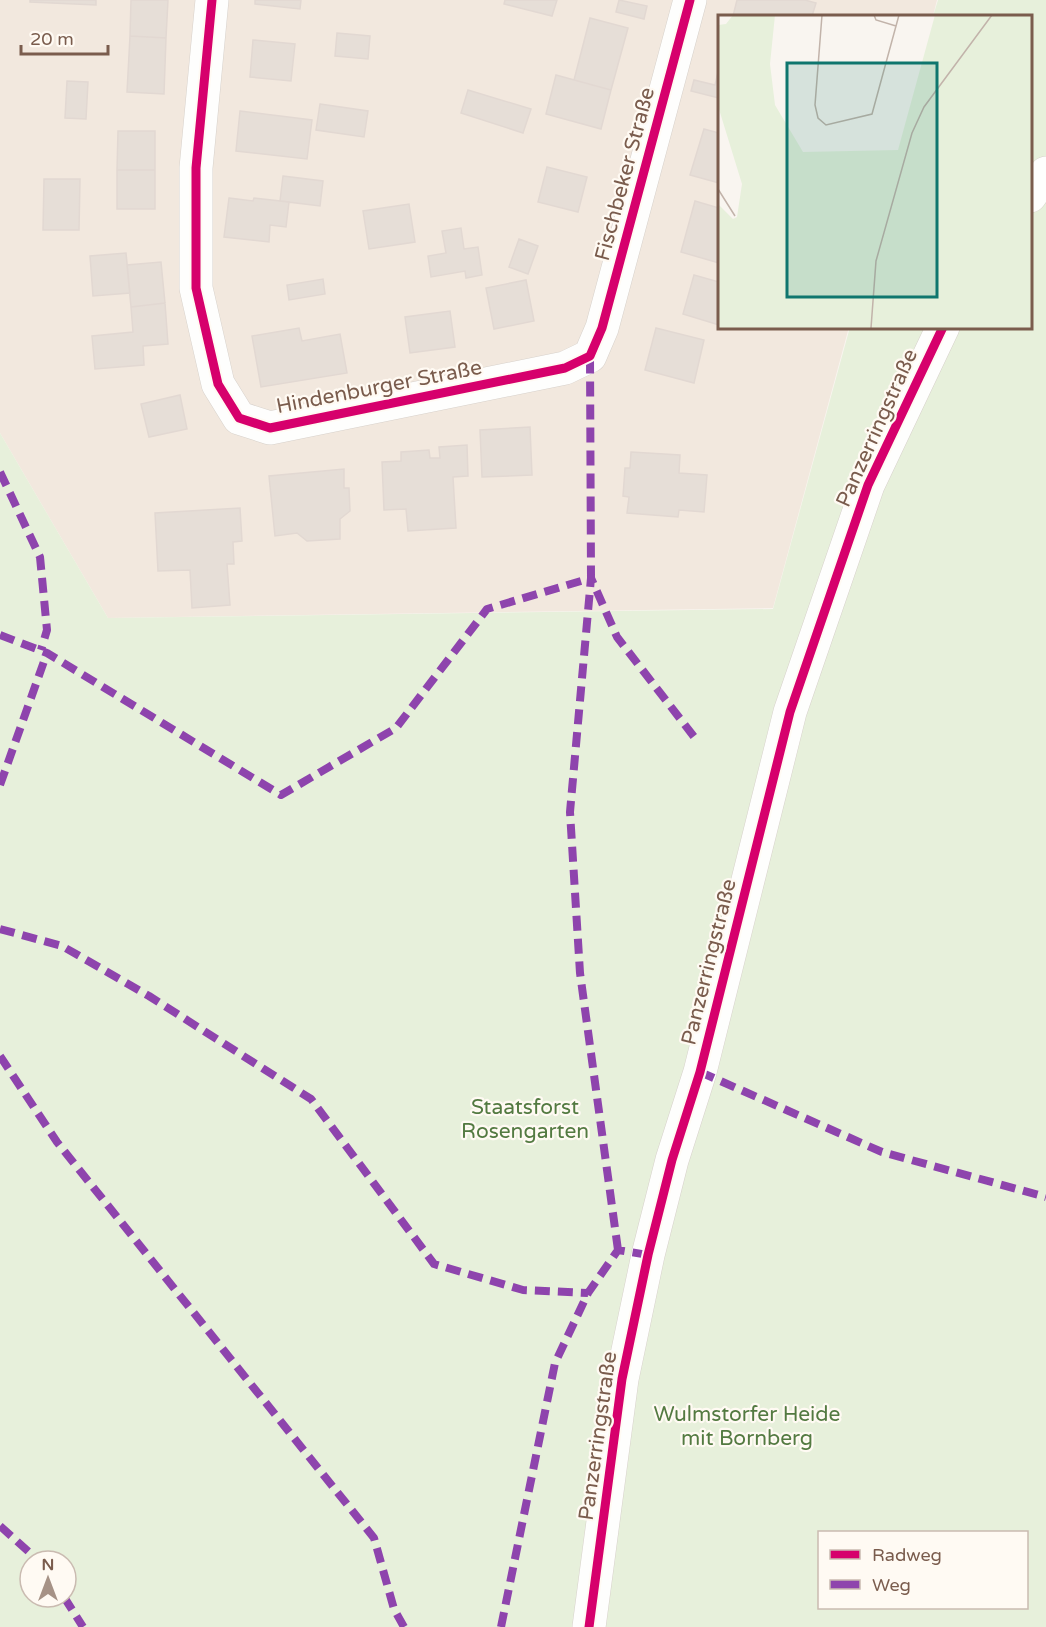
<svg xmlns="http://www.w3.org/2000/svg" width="1046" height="1627" viewBox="0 0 1046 1627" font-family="'Varela Round',sans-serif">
<rect width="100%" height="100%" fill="#f9f5f0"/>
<!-- residential -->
<path fill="#f2e8de" d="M0,0H937L933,16H719V327H849L773,608L108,618L0,433Z"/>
<!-- green -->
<path fill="#e7f0db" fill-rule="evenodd" d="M938,0H1046V1627H0V433L108,618L773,609L850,327H1030V16H933ZM820,1532H1026V1608H820ZM30,1561H66V1597H30Z"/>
<!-- building -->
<path fill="#e6ded7" stroke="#e2d8d2" stroke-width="1.5" d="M30,0H96V5L30,2Z
M131,0H168L166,38L130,36Z
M255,0H301L300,9L255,4Z
M505,0H557L552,16L504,4Z
M619,0L647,6L644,19L616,12Z
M737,0H805L816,3L812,16H733Z
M590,18L628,28L611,90L574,80Z
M337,33L370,36L368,59L335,56Z
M130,36L166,38L164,94L127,92Z
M253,40L295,44L291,81L250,77Z
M719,68V98L691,91L694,80L715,85Z
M556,75L611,90L601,129L546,114Z
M67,81L88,82L86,119L65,118Z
M468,90L531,109L523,133L461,113Z
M320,104L368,111L364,137L316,130Z
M240,111L312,120L307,159L236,151Z
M704,129L719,133V183L690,175Z
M118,131H155V170H117Z
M547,167L587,177L578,212L538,202Z
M117,170H155V209H117Z
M283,176L323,181L320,206L280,201Z
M44,179H80L79,230H43Z
M229,198L253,201L254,198L289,202L286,227L270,225L269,242L224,237Z
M695,201L719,208V263L681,252Z
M409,204L415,242L369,249L363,211Z
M461,228L464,249L478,247L482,275L466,278L465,271L431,277L428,256L446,253L442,231Z
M519,239L538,246L528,274L509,267Z
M126,253L130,293L93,296L90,256Z
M161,262L165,303L131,307L127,265Z
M694,275L719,282V325L683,314Z
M323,279L325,294L289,300L287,285Z
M526,280L534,321L494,329L486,288Z
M165,303L168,344L143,346L144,365L95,369L92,336L133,332L131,307Z
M450,311L455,347L410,353L405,317Z
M299,328L302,341L340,334L347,373L261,387L252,336Z
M656,328L704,340L694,383L645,370Z
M180,395L187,429L149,437L141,404Z
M530,427L532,475L482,477L480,430Z
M467,445L468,476L453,477L456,528L408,531L406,509L384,510L382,462L401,461V452L429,450L430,458H440L439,447Z
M631,452L680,455L679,473L707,475L704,512L679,510L678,517L627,513L629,497L623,496L625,468H630Z
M344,469V488H349L350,511L340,519V539L307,541L297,533L275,536L269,476Z
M240,508L242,541L233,542L234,564H227L230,605L192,608L190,570L158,571L155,513Z"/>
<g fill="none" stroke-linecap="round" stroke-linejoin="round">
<defs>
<path id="street" d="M212,0L196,168V288L218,384L239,418L270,428L565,368L590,356L602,328L690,0
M1030,196L1046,173
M589,1627L622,1379L648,1255L672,1160L700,1072L790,712L868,485L943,327"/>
</defs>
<!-- street casing -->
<use href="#street" stroke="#d7d1cb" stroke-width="34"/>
<!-- street -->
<use href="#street" stroke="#fefefd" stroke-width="33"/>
<!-- quiet -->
<path stroke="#8e44ad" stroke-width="8" stroke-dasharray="15 8" stroke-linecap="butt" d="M0,472L40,557L47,630L41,650
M0,635L47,653L281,795L396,728L487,609L591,578L590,356
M0,785L47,653
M0,929L62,946L149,996L311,1099L434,1264L523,1290L588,1293
M0,1056L57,1142L374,1538L394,1609L404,1627
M700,1072L882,1152L1046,1197
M618,1250L580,973L570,812L591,578L617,637L695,738
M0,1526L39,1561
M64,1597L83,1627
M501,1627L555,1363L588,1293L618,1250L648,1255"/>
<defs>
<path id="cycleway" d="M212,0L196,168V288L218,384L239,418L270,428L565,368L590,356L602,328L690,0
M589,1627L622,1379L648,1255L672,1160L700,1072L790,712L868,485L943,327"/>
</defs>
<!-- cycleway casing -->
<use href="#cycleway" stroke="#fffaf3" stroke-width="13"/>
<!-- cycleway -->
<use href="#cycleway" stroke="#d6006c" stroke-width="9"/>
</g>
<g text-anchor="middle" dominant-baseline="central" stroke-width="4.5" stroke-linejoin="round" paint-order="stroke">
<!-- street labels -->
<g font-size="21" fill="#7a5c4d" stroke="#fffaf3">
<text transform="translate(625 174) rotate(-75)">Fischbeker Straße</text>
<text transform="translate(379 387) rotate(-11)">Hindenburger Straße</text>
<text transform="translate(877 428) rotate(-66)">Panzerringstraße</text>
<text transform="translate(709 962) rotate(-76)">Panzerringstraße</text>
<text transform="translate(598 1436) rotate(-82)">Panzerringstraße</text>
</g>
<!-- park labels -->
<g font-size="21" fill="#537a41" stroke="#fffaf3">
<text x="525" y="1107">Staatsforst<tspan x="525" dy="24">Rosengarten</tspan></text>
<text x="747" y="1414">Wulmstorfer Heide<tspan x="747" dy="24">mit Bornberg</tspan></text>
</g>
</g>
<!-- overview -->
<g transform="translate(718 15)">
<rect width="314" height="314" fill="#f9f5f0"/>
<path d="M15,0H57L52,49L57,90L85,137L180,135L217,0H313V313H0V189L15,204L19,202L24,169L0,91V10L8,9Z" fill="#e7f0db"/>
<path fill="none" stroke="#c2b3aa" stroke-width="1.5" d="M104,0L97,90L100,103L108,110L154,99L181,0M156,0L158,5L178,11M0,174L17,201M153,313L158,246L194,118L206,92L274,0"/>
<path fill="#0f766e" fill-opacity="0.15" stroke="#0f766e" stroke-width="3" d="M69,48H219V282H69Z"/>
<rect width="314" height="314" fill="none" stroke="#7a5c4d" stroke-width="3"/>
</g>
<!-- legend -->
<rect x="818" y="1531" width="210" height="78" fill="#fffaf3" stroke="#cabbb1" stroke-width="1.5"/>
<rect x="830" y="1550" width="30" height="9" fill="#d6006c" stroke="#cabbb1" stroke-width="1.5"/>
<text x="872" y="1561" font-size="18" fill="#7a5c4d">Radweg</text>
<rect x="830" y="1580" width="30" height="9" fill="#8e44ad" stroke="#cabbb1" stroke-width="1.5"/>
<text x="872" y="1591" font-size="18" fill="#7a5c4d">Weg</text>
<!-- north arrow -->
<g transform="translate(48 1579)"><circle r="28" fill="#fffaf3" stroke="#cabbb1" stroke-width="1.5"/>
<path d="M0-4.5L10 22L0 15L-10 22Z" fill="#a69286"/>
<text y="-9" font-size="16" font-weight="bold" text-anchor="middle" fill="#7a5c4d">N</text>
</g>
<!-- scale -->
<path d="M21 45v9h87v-9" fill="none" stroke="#7a5c4d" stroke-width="3"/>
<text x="30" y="45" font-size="18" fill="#7a5c4d" stroke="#fffaf3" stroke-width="4.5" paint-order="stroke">20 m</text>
</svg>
